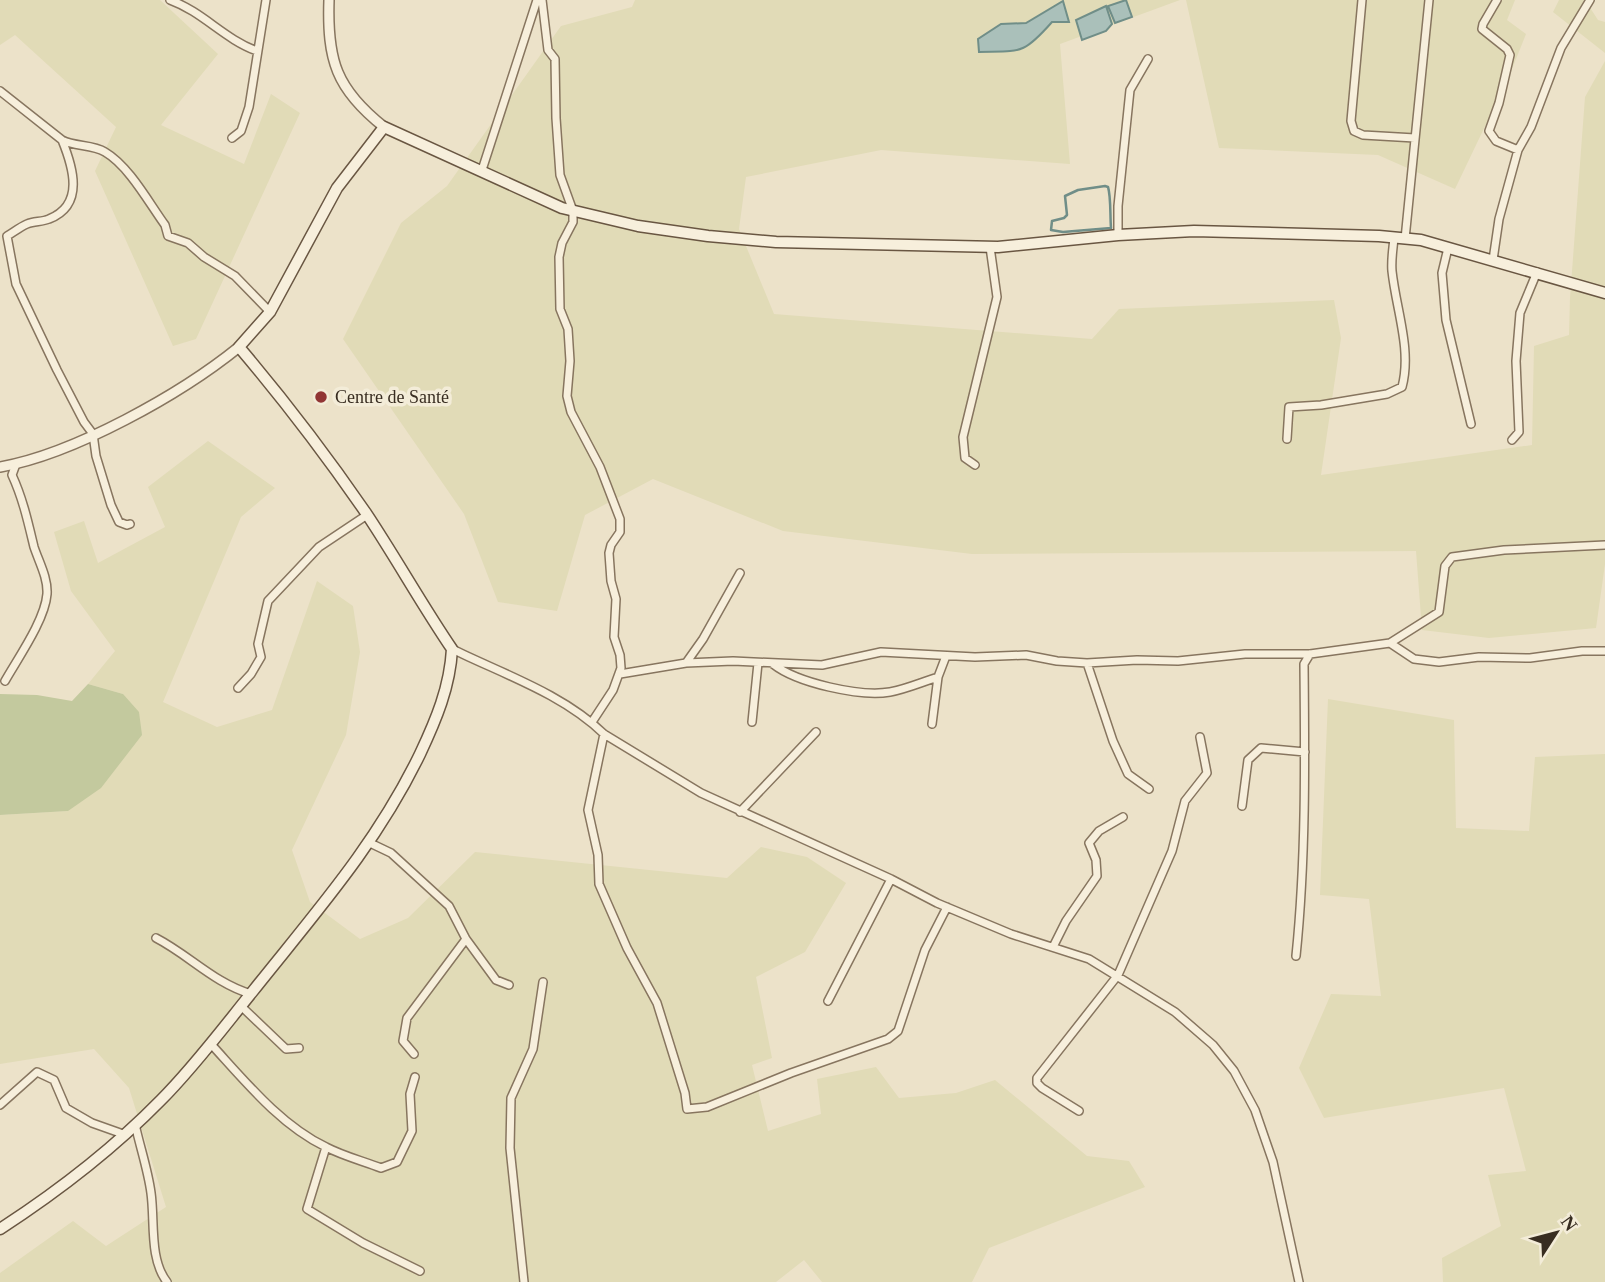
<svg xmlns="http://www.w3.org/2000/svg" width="1605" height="1282" viewBox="0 0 1605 1282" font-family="Georgia,serif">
<rect width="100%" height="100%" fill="#ece2c9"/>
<!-- farmland -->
<path fill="#e1dbb7" d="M0,0H160L218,54L161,125L244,164L271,94L300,113L196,339L173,346L95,171L116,127L15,35L0,45Z
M635,0H1180L1060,44L1070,164L881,150L746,177L739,229L774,314L1092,339L1119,309L1334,300L1341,338L1321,475L1532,445L1534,346L1569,335L1570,298L1585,97L1605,61V564L1596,628L1489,638L1422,630L1416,551L972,554L783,531L653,479L585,515L557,611L498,602L464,514L343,339L401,223L447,186L561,26L632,7Z
M1186,0H1515L1507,20L1526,34L1510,74L1455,189L1378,155L1219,148Z
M1559,0H1585L1598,20L1605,22V53L1553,12Z
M208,441L275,488L241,517L163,702L217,727L272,710L317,581L353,606L360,652L346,735L292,850L310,902L360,939L408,918L475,852L727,878L761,847L807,857L846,883L805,952L756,977L772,1058L752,1065L768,1131L821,1114L817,1079L876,1067L899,1098L956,1093L995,1080L1087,1156L1129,1161L1145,1187L989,1248L972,1282H822L804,1260L776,1282H0V1273L73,1221L106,1246L166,1207L129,1088L94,1049L0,1064V815L68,811L123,694L88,684L115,651L71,591L54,532L84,521L98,563L165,527L148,487Z
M1328,699L1454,720L1456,828L1529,831L1535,757L1605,754V1282H1443L1442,1258L1501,1226L1488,1175L1526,1171L1504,1088L1324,1118L1299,1068L1331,994L1381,996L1369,899L1320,895Z"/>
<!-- green -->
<path fill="#c3c99e" d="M88,684L123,694L139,712L142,735L101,788L68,811L0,815V694L37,695L72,701Z"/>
<!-- water -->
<path fill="#aac0ba" stroke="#708e88" stroke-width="2" d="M1126,0L1132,17L1115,23L1108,6Z
M1063,1L1069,22H1052C1023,55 1021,51 979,52L978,39L1001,24L1026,23Z
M1106,6L1112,24L1106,31L1082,40L1076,20Z"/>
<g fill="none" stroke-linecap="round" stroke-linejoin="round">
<!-- stream -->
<path stroke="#708e88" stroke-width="2.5" d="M1105,186L1108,187C1111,196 1110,216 1111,228L1063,232L1051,230L1052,221L1064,218L1067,215L1065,196L1078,190Z"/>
<defs>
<path id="minor" d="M170,0C203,12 224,39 257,51
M542,0L548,50L555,59L556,118L560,175L573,211V222L562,243L559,257L560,309L568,329L570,361L567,396L571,412L600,467L620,519V532L611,545L609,553L611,581L616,599L614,637L620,655L621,668L613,690L592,722
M1362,0L1351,121L1354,131L1363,135L1415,138
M1497,0L1483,24L1482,29L1507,49L1510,55L1499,103L1489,131L1496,141L1518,150
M0,91L62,140C75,147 92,144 105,152C129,166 149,203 165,225L168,236L188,243L204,257L235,276L270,312
M232,138L241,131L249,107L266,0
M62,140C73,167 85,205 49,219C42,222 34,221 27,224C20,227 14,232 7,236L16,284L57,370L84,422L93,434L96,456L111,505L119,522L127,525L130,524
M482,170L537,0
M1118,235V206L1130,90L1148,59
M1405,239L1429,0
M1448,248L1442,273L1446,320L1471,424
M1493,260L1499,219L1518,150L1531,127L1561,48L1590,0
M1287,439L1289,407L1321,405L1387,394L1402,387C1412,350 1396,309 1392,271C1391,260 1393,249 1394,238
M1512,440L1519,432L1516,361L1520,313L1537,272
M975,465L965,458L963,437L997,297L990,247
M1390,643L1414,659L1439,662L1479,657L1530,658L1582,651H1605
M452,649C503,674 563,694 604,734L701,793L891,879L937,903L1011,934L1089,959L1175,1012L1213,1045L1234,1071L1255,1110L1273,1162L1299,1282
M686,663L733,661L822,665L881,652L975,657L1026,655L1057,661L1087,663L1137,660L1178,661L1245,654H1310L1390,643L1439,612L1445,566L1452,557L1504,550L1605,545
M1087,663L1113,741L1128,774L1149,789
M773,664C797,683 860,697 890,692C906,689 922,682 938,677
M620,674L686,663L703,639L740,573
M5,681C18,658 45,620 47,594C48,578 39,562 34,547C28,522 23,499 12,475L16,464
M238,688L251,674L261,657L258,644L268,601L319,547L367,515
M752,722L758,663
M932,724L938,677L946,656
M604,734L588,810L598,855L599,884L627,948L657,1003L685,1093L687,1109L707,1107L791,1073L888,1039L898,1031L925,950L947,907
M1242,806L1248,760L1261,748L1305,752
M740,812L816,732
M370,843L391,853L449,906L466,939L496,980L509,985
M156,938C189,955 214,983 251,994
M1053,947L1066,921L1097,876L1096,860L1089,843L1099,831L1123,817
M1296,956C1306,859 1305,761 1304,664L1310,654
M828,1001L891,879
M242,1007L286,1049L299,1048
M210,1043C244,1080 280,1125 326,1147C343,1156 363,1161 381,1168L397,1162L412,1131L410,1094L415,1077
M414,1054L403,1041L407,1018L466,939
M0,1105L37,1072L54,1080L66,1108L92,1123L123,1134
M1079,1111L1042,1088L1037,1083V1078L1118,975L1172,851L1185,801L1207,773L1200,737
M135,1124C140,1147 148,1170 151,1193C155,1221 149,1259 167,1282
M326,1147L307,1209L363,1243L420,1271
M524,1282L510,1148L511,1098L533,1049L543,982"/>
<path id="tertiary" d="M329,0C327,60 336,89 384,127
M0,467C74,454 181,394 239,347"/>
<path id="secondary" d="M0,1229C57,1192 113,1149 161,1100C194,1067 223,1028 253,991C315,913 376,845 420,754C436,720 450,687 452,649C422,605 396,558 366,513C326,455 284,400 239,347L270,312L337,188L384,127L562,208L638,226L708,236L776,242L998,247L1118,235L1194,231L1379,236L1421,240L1605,293"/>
</defs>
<!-- minor casing -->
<use href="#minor" stroke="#87755f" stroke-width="10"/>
<!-- tertiary casing -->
<use href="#tertiary" stroke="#87755f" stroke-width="12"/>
<!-- secondary casing -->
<use href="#secondary" stroke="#695642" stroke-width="13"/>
<!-- minor -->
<use href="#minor" stroke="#f7efdc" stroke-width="7"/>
<!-- tertiary -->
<use href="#tertiary" stroke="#f7efdc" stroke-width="9"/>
<!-- secondary -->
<use href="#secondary" stroke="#f7efdc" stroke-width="10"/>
</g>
<!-- markers -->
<circle fill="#913534" stroke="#f3ecd8" stroke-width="2.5" cx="321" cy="397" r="7"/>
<g text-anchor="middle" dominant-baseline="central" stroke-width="7" stroke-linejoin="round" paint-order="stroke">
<!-- poi labels -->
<g font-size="18" fill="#382d21" stroke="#f3ecd8" text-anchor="start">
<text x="335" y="397">Centre de Santé</text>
</g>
</g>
<!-- north arrow -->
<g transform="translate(1556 1233) rotate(54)" stroke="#f3ecd8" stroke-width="5" paint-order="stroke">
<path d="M0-5L12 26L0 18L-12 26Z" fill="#382d21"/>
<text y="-10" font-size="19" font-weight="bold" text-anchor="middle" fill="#382d21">N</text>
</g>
</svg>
